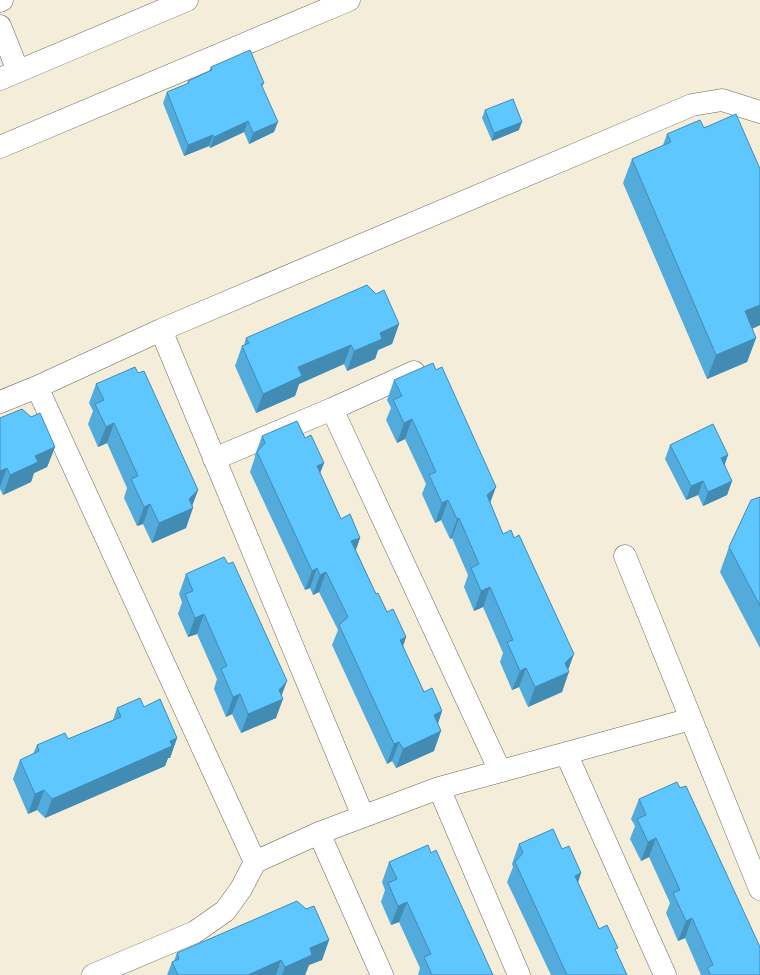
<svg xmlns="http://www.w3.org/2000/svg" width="760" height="975" viewBox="0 0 760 975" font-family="'DM Sans',sans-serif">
<rect width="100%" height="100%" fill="#f4edda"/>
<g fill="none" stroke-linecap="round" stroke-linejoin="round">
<defs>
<path id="street" d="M0,147L349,0
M161,330L363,816
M37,387L255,862
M0,402L37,387L161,330L692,105L722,100L760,112
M332,409L500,771
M214,459L332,409L414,372
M625,556L760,889
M566,753L665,975
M439,788L519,975
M319,833L382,975
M93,975L195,932L225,911L241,889L255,862L319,833L439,788L691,719"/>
<path id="secondary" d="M0,1L2,0
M0,26L18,71
M0,79L187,0"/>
</defs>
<!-- street casing -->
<use href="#street" stroke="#6c6655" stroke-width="23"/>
<!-- secondary casing -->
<use href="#secondary" stroke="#6c6655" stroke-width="23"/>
<!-- street -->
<use href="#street" stroke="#fff" stroke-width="22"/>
<!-- secondary -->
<use href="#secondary" stroke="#fff" stroke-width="22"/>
</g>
<!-- wall -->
<path fill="#52abdb" d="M211,67L264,83L262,87L274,132L249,144L244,132L210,148L209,146L184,156L163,103L167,92L187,84L188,81L209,71Z
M485,110L519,130L492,141L482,118Z
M704,128L760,169V325L752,329L756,338L747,362L707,379L623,183L632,159L663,145L667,134Z
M399,324L392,344L378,350L375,359L347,371L344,364L299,384L295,396L256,413L235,366L242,346L244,345L246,338Z
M394,380L490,502L503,534L568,670L562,692L528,707L519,687L512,690L500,662L503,653L483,607L474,611L464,587L468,575L452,538L450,539L441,520L435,523L422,494L426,484L405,439L397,443L386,420L391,408L387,400Z
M96,384L198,490L192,506L186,528L152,543L143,524L137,526L124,498L127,488L107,443L98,447L88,424L93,411L89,403Z
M0,418L55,447L47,467L34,473L31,482L3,495L0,489Z
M262,436L305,438L324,463L320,473L341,519L360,538L356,550L376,594L387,612L406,637L403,647L424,692L442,711L438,724L434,751L396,768L392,761L387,764L332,645L338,630L319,592L313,595L310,588L305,590L250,472L255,457V455Z
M670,445L728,455L724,466L732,481L727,495L703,506L698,495L686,500L665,459Z
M760,497V648L720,572L729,547Z
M186,574L282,696L276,718L241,733L232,714L226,717L214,689L217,679L197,634L188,637L178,614L182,602L179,594Z
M144,707L177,738L170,758H168L165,766L45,818L37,810L28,814L13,779L20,760L33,754L37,745L68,739L113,720L117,708Z
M639,799L760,975H701L685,938L678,941L666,913L670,903L649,857L641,861L630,839L635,826L631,819Z
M519,844L562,849L581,873L578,883L599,929L616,952L627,975H551L507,882L513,867L512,864Z
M431,853L493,975H418L420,968L399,922L391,925L381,902L385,890L382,882L389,862Z
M329,940L322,960L309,965L305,975H167L172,962L174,961L177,953Z"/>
<!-- shaded-wall -->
<path fill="#428bb2" d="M248,121L244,132L210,148L214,137Z
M278,122L274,132L249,144L253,133Z
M522,122L519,130L492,141L494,133Z
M213,135L209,146L184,156L188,145Z
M760,305V325L736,336L745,311Z
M399,324L392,344L378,350L375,359L347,371L354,351L380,333Z
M756,338L747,362L707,379L716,355Z
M351,345L344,364L299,384L295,396L256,413L263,394L298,367Z
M412,419L405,439L397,443L404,423Z
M114,423L107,443L98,447L106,427Z
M55,447L47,467L34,473L31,482L3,495L10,475L35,456Z
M728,455L723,469L721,458Z
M324,463L316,483L317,466Z
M7,468L0,487V471Z
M703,481L698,495L686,500L691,486Z
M732,481L727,495L703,506L708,492Z
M496,487L489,506L487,495Z
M198,490L191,509L193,508L186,528L152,543L159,523L189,499Z
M448,500L441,520L435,523L442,503Z
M150,504L143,524L137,526L144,507Z
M459,518L452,538L450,539L457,519Z
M360,538L353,557L351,541Z
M317,568L310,588L305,590L312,571Z
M326,572L319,592L313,595L320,575Z
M490,587L483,607L474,611L481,591Z
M204,614L197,634L188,637L195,618Z
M406,637L399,657L400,640Z
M574,654L567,673L569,672L562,692L528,707L535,687L565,663Z
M526,668L519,687L512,690L520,671Z
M287,681L280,700L283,699L276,718L241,733L248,714L279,690Z
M240,694L232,714L226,717L233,697Z
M442,711L435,731L434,715Z
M441,731L434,751L396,768L403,749Z
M177,738L170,758H168L165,766L45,818L52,799Z
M399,742L392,761L387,764L394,744Z
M44,790L37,810L28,814L35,794Z
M656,838L649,857L641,861L648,842Z
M581,873L574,893L575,876Z
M407,902L399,922L391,925L398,906Z
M692,918L685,938L678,941L686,921Z
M329,940L322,960L309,965L305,975H282L285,967L310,948Z
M281,960L276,975H248Z"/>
<!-- building -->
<path fill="#5fc7ff" stroke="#428bb2" d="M250,50L264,83L261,84L278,122L253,133L248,121L214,137L213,135L188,145L167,92L189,83L188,81L212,70L211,67Z
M513,99L522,122L494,133L485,110Z
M736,114L760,169V305L745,311L756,338L716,355L632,159L671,142L667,134L700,120L704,128Z
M367,285L376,294L384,290L399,324L380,333L382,339L354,351L351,345L298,367L302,376L263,394L242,346L249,343L246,338Z
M433,363L436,370L442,367L496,487L487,495L503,534L511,530L514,538L519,535L574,654L565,663L569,672L535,687L526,668L520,671L507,642L513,640L490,587L481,591L471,568L479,564L459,518L457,519L448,500L442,503L429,475L436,472L412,419L404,423L393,400L402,396L394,380Z
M135,367L138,373L144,371L198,490L189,499L193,508L159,523L150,504L144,507L131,479L138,476L114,423L106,427L95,404L104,400L96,384Z
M22,409L31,417L40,413L55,447L35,456L38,462L10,475L7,468L0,471V418Z
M297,421L305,438L311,435L324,463L317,466L341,519L350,514L360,538L351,541L376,594L378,593L387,612L393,609L406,637L400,640L424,692L432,688L442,711L434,715L441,731L403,749L399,742L394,744L339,625L348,617L326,572L320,575L317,568L312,571L257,452L265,443L262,436Z
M713,424L728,455L721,458L732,481L708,492L703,481L691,486L670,445Z
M760,497V606L729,547L751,500Z
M224,557L228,564L233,562L287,681L279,690L283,699L248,714L240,694L233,697L221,669L227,666L204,614L195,618L185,594L193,591L186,574Z
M140,698L144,707L160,699L177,738L170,741L172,746L52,799L44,790L35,794L20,760L39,751L37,745L65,733L68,739L121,717L117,708Z
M677,782L680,788L686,786L760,947V975H711L707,968L713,965L692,918L686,921L673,893L680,890L656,838L648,842L637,819L646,815L639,799Z
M553,829L562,849L569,846L581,873L575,876L599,929L607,925L618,948L615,949L627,975H567L515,862L523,853L519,844Z
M428,845L431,853L436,850L493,975H432L424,957L431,954L407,902L398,906L388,883L397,879L389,862Z
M297,901L306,909L314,906L329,940L310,948L312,955L285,967L281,960L248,975H178L172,962L179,959L177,953Z"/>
</svg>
